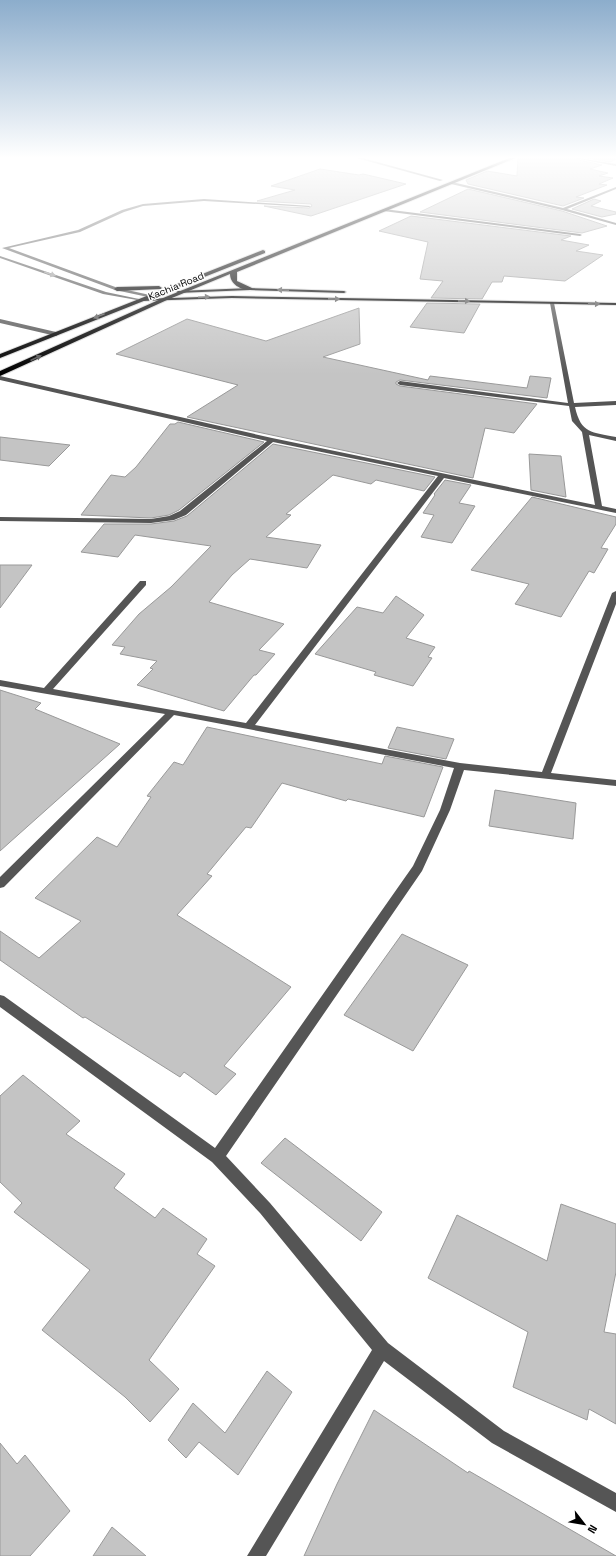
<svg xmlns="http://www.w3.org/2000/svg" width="616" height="1556" viewBox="0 0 616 1556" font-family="'Space Grotesk',sans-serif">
<rect width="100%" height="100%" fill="#fff"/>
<!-- building -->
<path fill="#c4c4c4" stroke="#999" d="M519,157H571L574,159L602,165L590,169L608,173L599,176L613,178L599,184L607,185L576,197L584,198L563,206L468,184L466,180L487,171L517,176L518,159Z
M583,157H615V160L610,162Z
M320,169L359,175L363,174L406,184L311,216L264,206L309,208L312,206L311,204L257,201L295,190L271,186Z
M468,189L562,211L607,226L582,233L420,212Z
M594,199L601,201L591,206L616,212V214L602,217L572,209Z
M411,216L571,236L561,240L589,245L576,251L603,255L565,281L504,276L502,282H492L482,299L431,298L443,281L420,279L428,242L379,231Z
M427,303L480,304L464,333L410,327Z
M359,308L360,344L323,357L428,380L430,376L527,388L530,376L551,378L547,398L400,380L396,382V384L400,386L537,404L514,433L485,428L473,478L187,417L238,385L116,354L187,319L266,341Z
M178,422L264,442L179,510L169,515L151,518L81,515L111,475L125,477L136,467L170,424H175Z
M0,437L70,445L49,466L0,460Z
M273,444L435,477L424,491L376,480L371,484L333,475L286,514L291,515L266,537L321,545L307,568L250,559L232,575L209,602L284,624L259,650L275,654L256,675H254L224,711L137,685L153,669L150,668L157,661L120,654L125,647L112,645L139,614L171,587L211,546L135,535L118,557L81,552L104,524H151L174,521L187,516Z
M529,454L561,456L566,497L531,490Z
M445,480L471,485L459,503L475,506L452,543L421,537L434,515L423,513L435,495L434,494Z
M532,497L616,517V524L601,548L608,549L594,573L589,571L561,617L515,604L529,584L471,570Z
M0,565H32L0,608Z
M396,596L424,615L406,638L435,647L428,657L432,658L413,686L374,675L376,672L315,654L357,607L383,613Z
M0,690L41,703L35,709L120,744L0,851Z
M207,727L382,764L385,756L443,767L424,817L348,799L346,801L282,783L251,828L246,827L207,874L212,876L177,915L291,987L224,1066L236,1074L216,1095L184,1072L180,1077L85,1017L83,1018L0,960V931L39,958L81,921L35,898L97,837L117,847L151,797L147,796L174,762L183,765Z
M397,727L454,739L446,759L388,748Z
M495,790L576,803L573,839L489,826Z
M402,934L468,965L413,1051L344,1015Z
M23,1075L80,1121L66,1134L125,1174L114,1188L155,1218L163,1208L207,1239L197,1254L215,1266L149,1360L179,1389L150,1422L125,1397L42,1330L90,1270L14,1212L22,1203L0,1182V1096Z
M285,1138L382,1212L361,1241L261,1163Z
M561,1204L616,1224V1272L604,1332L616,1334V1424L589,1409L587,1420L513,1387L528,1332L428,1278L457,1215L547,1261Z
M267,1371L292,1392L238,1475L199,1442L186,1458L168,1440L193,1403L225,1433Z
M374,1410L468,1473L469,1471L616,1556H304L337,1484Z
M0,1443L17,1464L25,1455L70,1511L30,1556H0Z
M112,1527L146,1556H93Z"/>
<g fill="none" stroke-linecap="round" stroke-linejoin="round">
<defs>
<path id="major" d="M250,288L344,291L346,292L344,293L250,290L178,293L176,292L178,291Z
M232,296L616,303V305L232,298L141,301L139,300L141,299Z"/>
<path id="highway" d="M512,157H518L237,272V281L252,288V290C243,291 230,285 230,274L167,300L0,376V371L163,298Z
M263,250L265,251V253L0,358V354Z
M159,286L162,288L161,289L117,291L114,289L117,287Z"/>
</defs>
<!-- major casing -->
<use href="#major" stroke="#dbdbdb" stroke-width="2"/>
<!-- highway casing -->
<use href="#highway" stroke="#dbdbdb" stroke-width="2"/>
<!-- minor -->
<path fill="#555" fill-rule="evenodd" d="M353,157H359L443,180L440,181Z
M572,157L616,164V166L574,158Z
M452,182L563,208L616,187V189L567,209L616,223V225L562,210L451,184Z
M204,199L311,206L309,207L204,201L143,206L124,212L80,232L9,248L118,288L150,295L148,297L115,290L2,248L78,230L122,210L143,204Z
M384,209L580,234L582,235L580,236L383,211Z
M0,256L106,292L139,299L137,300L103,294L0,258Z
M552,302L554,303L574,403L616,401V405L575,407C581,434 592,432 616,437V441L589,435L602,506L616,509V513L444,478L255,725L460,763L542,772L612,593L616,591V604L551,773L616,780V786L464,770L450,810L422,871L226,1156L270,1203L388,1343L504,1431L616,1493V1512L492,1443L384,1361L266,1556H247L372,1350L260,1213L212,1162L0,1007V995L4,996L215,1148L413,866L440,810L454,768L174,715L4,887L0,888V877L165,714L0,686V680L44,688L140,581H146V585L53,689L246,723L438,476L273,442L186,515L174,520L151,523L0,521V517L151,519L169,516L180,511L267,441L0,380V376L272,438L595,505L582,432L572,421L569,406L400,385L397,383L400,381L568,403L550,303Z
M0,319L56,332L59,334L56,336L0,323Z"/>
<!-- major -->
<use href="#major" fill="#000" fill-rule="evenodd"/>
<!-- highway -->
<use href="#highway" fill="#000" fill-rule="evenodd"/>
</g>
<!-- one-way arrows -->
<defs><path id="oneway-solid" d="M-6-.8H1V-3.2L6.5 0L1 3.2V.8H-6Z"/></defs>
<use fill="#999" href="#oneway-solid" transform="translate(50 274) rotate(19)"/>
<g fill="#595959">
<use href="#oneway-solid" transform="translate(283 290) rotate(-178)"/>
<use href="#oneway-solid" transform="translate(204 297) rotate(-4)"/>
<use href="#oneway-solid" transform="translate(334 299) rotate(1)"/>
<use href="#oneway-solid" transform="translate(464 301) rotate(1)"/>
<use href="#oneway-solid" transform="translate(594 304) rotate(1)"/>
<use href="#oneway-solid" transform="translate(99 316) rotate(158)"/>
<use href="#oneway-solid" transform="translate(36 358) rotate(-24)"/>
</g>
<!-- sky -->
<linearGradient id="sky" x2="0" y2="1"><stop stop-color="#8cadcc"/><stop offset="0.42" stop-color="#fff"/><stop offset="1" stop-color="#fff" stop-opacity="0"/></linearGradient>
<rect width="616" height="375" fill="url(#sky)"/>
<g text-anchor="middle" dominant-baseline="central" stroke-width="3" stroke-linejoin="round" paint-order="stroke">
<!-- far-street labels -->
<g font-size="10" fill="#000" stroke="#fff">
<text transform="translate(176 286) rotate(-22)">Kachia Road</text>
</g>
</g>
<!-- north arrow -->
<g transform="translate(584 1524) rotate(121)" stroke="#ffffff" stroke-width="3" paint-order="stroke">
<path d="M0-3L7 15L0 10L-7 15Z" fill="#000000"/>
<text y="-6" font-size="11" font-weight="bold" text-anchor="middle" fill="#000000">N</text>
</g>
</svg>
